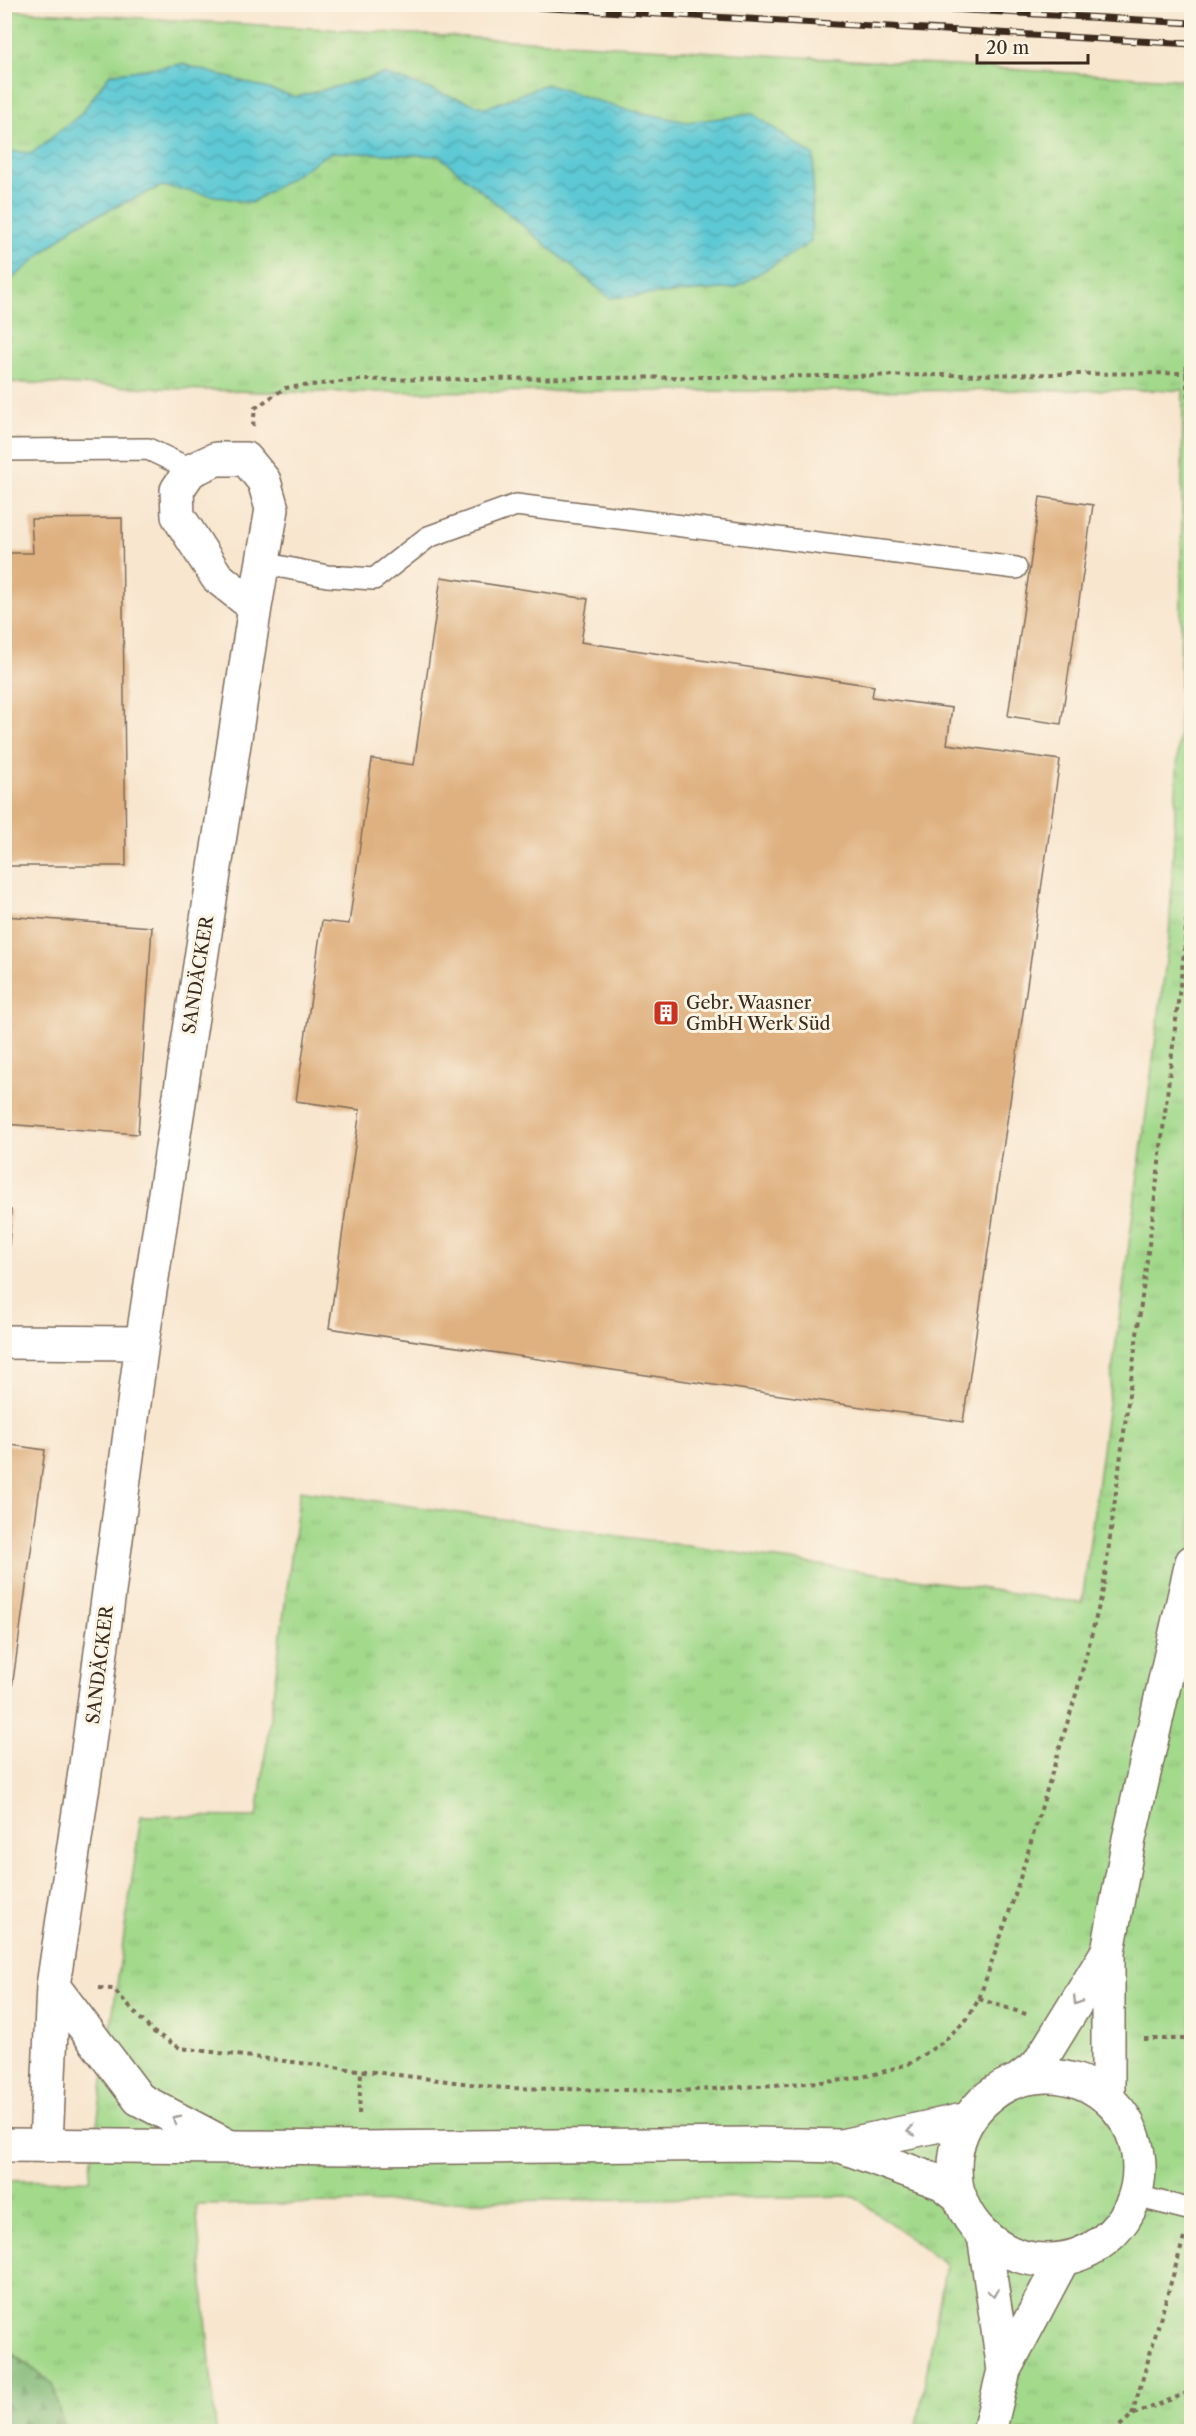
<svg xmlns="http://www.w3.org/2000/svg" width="1196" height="2436" viewBox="0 0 1196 2436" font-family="'Libre Caslon Text',serif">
<defs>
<pattern id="grass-tufts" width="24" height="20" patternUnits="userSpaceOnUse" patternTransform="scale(1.5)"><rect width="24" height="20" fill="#a2d98b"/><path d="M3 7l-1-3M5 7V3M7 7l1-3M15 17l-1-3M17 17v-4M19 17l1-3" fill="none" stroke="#8cba78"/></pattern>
<pattern id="forest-firs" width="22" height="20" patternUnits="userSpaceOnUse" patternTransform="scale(1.5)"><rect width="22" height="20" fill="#81b977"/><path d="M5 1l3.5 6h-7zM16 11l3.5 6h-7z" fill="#6b9761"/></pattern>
<pattern id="water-waves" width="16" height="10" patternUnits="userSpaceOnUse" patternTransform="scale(1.5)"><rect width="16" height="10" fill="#5dc9d4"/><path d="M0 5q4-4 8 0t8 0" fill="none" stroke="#4ea3ab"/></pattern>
</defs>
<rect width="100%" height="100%" fill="#fcf5e5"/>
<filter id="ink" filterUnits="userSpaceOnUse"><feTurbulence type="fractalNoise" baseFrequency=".0167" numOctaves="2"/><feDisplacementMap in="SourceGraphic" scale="12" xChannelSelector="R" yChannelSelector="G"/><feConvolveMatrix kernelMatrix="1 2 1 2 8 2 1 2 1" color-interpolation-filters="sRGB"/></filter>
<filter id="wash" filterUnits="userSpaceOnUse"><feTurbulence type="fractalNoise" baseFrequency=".008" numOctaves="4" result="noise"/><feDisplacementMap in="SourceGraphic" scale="24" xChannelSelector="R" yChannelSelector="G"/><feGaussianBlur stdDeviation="1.35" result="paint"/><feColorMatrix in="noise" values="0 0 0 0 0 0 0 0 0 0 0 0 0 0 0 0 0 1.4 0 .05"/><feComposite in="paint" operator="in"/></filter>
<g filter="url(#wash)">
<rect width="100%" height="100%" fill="#f8e6cf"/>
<!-- grass -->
<path fill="url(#grass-tufts)" stroke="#6e8254" stroke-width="1.5" d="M5,10L1191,80V2420L1169,2432L916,2431L946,2265L854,2196L196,2205L216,2431H64L53,2384L4,2347L5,2181L89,2180L141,1816L257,1817L300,1490L1082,1603L1169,938L1180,710L1183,390L262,392L5,382Z"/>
<!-- forest -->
<path fill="url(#forest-firs)" stroke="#5e724a" stroke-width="1.5" d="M4,2348L53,2384L64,2431H5Z"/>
<!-- water -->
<path fill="url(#water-waves)" stroke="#4c7a79" stroke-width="1.5" d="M182,64L296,97L384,74L486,108L546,84L619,108L687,122L753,114L814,156L811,242L735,288L610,298L439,156L331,152L251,203L162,186L76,225L5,285V151L32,153L80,115L110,74Z"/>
<g id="blocks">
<!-- building -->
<path fill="#dfb180" d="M1040,497L1093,505L1061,724L1008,716Z
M122,518L126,866H4V553H33L31,519Z
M441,577L588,599L581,642L874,686L872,697L952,708L947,744L1060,760L963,1422L329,1328L360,1110L296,1101L322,921L349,924L372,759L414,765Z
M4,916L152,927L138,1134L4,1124Z
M4,1209L11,1210L8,1267H4Z
M4,1444L45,1450L6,1731H4Z"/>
</g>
</g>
<g filter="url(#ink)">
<use href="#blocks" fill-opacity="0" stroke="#7d6c5c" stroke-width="1.5"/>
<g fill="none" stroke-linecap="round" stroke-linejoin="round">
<defs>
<path id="service" d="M4,450L148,449L192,470
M263,563L327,576L374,579L428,537L516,505L1016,568
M1136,2196L1192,2210"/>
<path id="minor" d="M4,1342L142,1343
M53,1986L139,2099L228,2146
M46,2144L53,1986L86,1765L142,1343L255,607L272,509L264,481L246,459H216L190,471L177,490L178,516L217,577L255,607"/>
<path id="secondary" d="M955 2168a92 92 0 1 1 184 0a92 92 0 1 1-184 0Z
M1021,2078L1038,2065L1108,1951
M1108,2097V1951L1129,1839L1192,1562
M4,2145L357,2148L754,2144L841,2146L968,2119
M841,2146L942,2183L960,2197
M984,2235L1004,2370
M989,2432L1004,2370L1063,2259"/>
</defs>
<!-- service casing -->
<use href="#service" stroke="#7d6c5c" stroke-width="24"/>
<!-- minor casing -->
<use href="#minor" stroke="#7d6c5c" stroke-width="36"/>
<!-- secondary casing -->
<use href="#secondary" stroke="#7d6c5c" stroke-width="36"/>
<!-- path -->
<path stroke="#7d6c5c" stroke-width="4" stroke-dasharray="4.5 4.5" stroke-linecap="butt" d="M1192,312L1186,373L1192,450
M253,426L255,408L285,388L358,380L1186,373
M1192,1919V1925
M99,1988L113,1989L152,2031L180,2048L503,2088L680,2091L836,2081L872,2075L911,2063L943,2042L967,2019L979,1999L1013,1901L1077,1691L1103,1590L1152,1222L1185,944L1192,816
M979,1999L1029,2015
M1144,2039H1192
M359,2114L361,2071
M1132,2415L1184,2238
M1113,2432L1132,2415L1192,2391"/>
<!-- service -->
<use href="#service" stroke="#fff" stroke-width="21"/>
<!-- minor -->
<use href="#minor" stroke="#fff" stroke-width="33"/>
<!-- secondary -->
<use href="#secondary" stroke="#fff" stroke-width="33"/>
<defs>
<path id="rail" d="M480,4L1192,44
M864,4L1192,23"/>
</defs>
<!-- rail casing -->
<use href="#rail" stroke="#3b2a1e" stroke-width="7"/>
<!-- rail -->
<use href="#rail" stroke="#fcf5e5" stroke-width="4.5" stroke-dasharray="14" stroke-linecap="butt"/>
</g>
<!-- one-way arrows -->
<defs><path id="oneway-chevron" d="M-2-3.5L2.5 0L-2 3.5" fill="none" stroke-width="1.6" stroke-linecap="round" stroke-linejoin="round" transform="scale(1.5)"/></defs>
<g stroke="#a79f9a">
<use href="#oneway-chevron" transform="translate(1077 2001) rotate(122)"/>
<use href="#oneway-chevron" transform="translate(176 2119) rotate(-152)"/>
<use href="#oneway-chevron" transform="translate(911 2131) rotate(168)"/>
<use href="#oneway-chevron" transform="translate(993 2293) rotate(81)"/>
</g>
</g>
<!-- icons -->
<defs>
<symbol id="building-square" viewBox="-11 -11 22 22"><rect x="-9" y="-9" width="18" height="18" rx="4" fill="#c8321e" stroke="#fcf5e5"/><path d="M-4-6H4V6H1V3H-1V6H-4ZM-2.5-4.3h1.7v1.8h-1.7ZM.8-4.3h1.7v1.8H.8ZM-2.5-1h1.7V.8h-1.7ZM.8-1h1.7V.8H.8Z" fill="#fff"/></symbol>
</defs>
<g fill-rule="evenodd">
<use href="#building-square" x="651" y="998" width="30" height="30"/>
</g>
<g text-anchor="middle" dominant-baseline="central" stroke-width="6" stroke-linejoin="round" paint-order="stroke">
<!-- street labels -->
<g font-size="18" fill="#3b2a1e" stroke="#fcf5e5">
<text transform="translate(198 975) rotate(-81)">SANDÄCKER</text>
<text transform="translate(100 1665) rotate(-83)">SANDÄCKER</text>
</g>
<!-- poi labels -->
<g font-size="18" fill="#3b2a1e" stroke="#fcf5e5" text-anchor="start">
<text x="686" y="1003">Gebr. Waasner<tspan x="686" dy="21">GmbH Werk Süd</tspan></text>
</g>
</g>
<!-- margin -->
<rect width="1196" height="2436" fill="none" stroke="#fcf5e5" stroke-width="24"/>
<!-- scale -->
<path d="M977 54v9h111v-9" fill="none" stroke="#3b2a1e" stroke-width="3"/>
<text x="986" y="54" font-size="18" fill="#3b2a1e" stroke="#fcf5e5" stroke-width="4.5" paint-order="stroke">20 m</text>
</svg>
